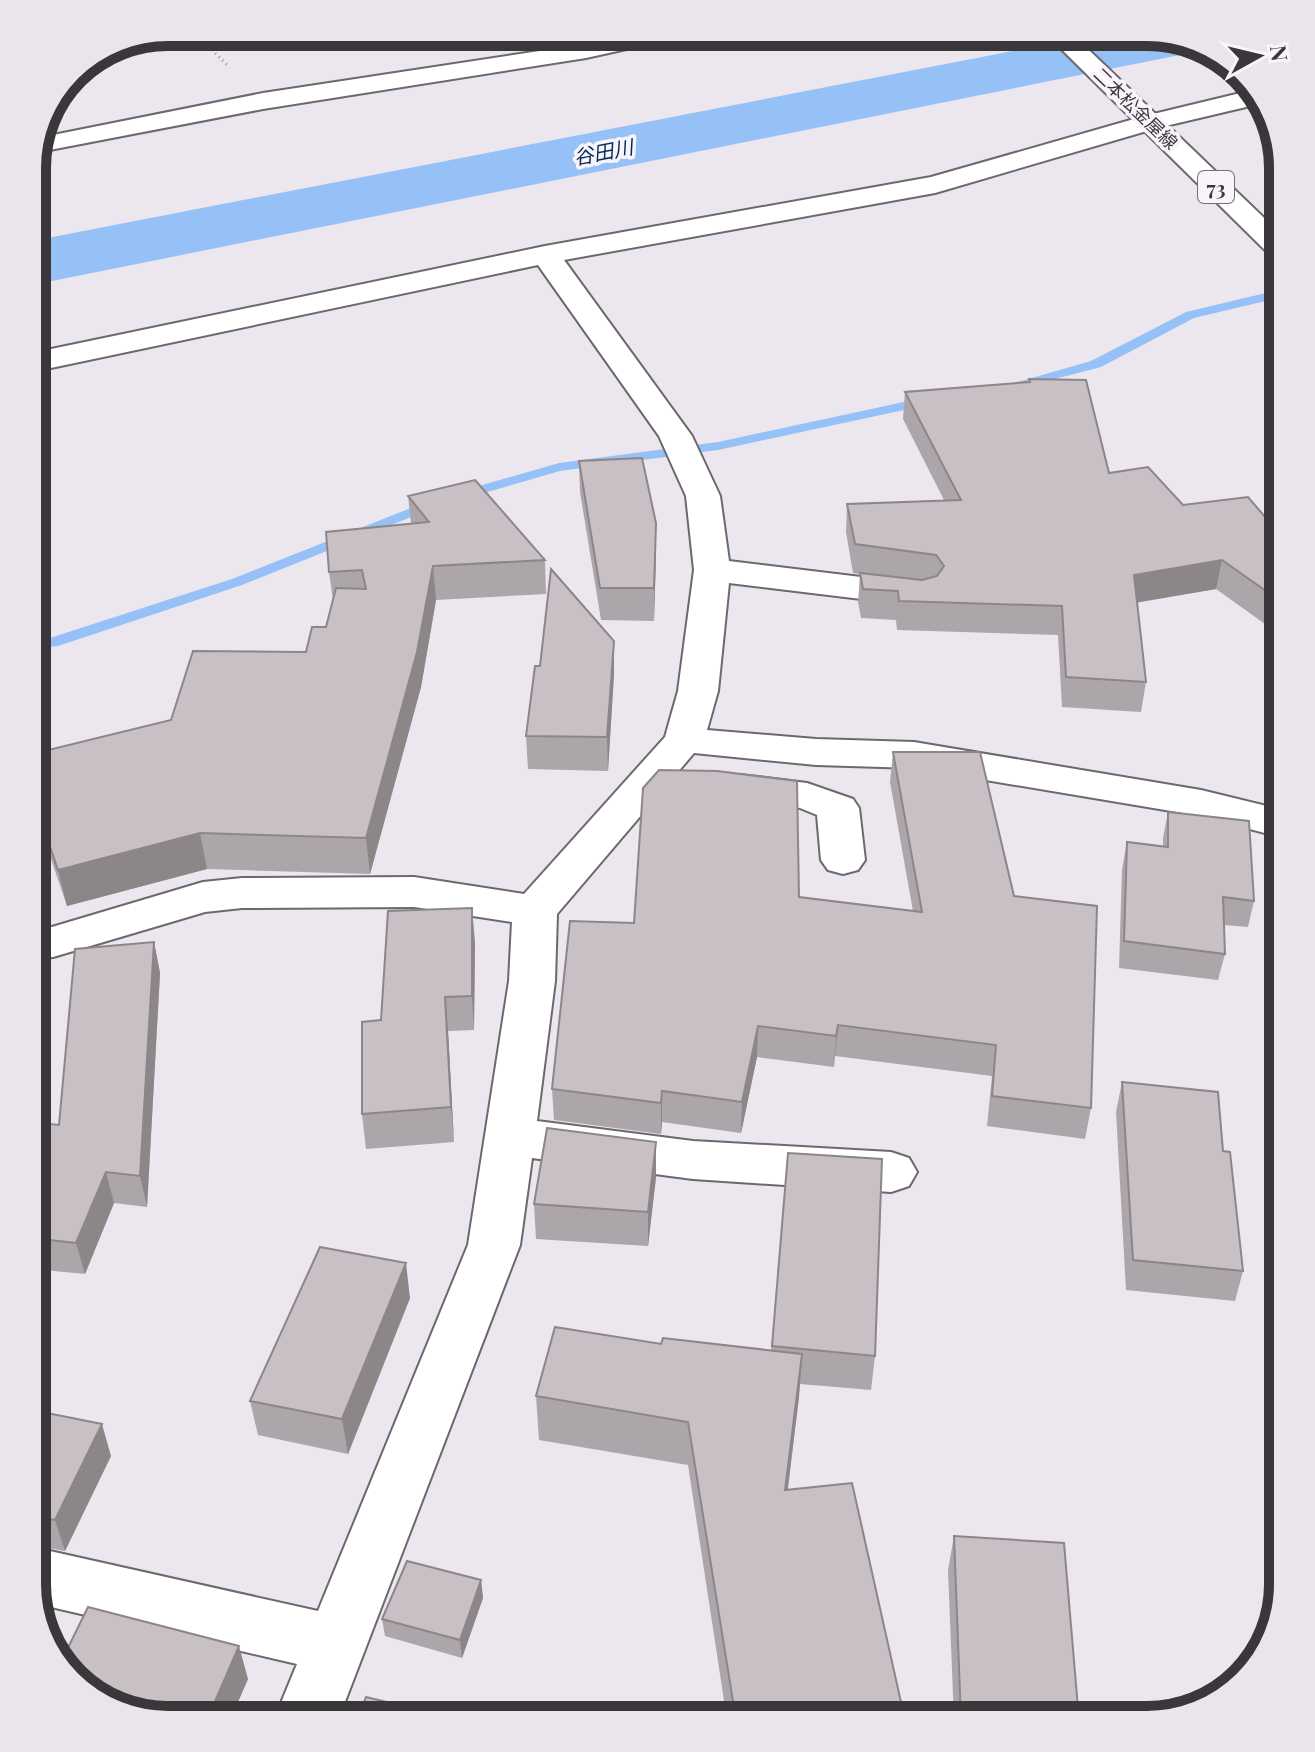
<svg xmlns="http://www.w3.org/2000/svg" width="1315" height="1752" viewBox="0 0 1315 1752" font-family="'Playfair Display','Noto Sans JP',serif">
<rect width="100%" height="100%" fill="#ece7ee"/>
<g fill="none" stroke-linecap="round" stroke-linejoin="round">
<!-- stream -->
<path fill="#96c1f7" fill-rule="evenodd" d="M1283,289V297L1194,318L1101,367L1004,392L997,388L1091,361L1186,312Z
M927,397L932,398V404L718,450L560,471L463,499L456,495L458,492L559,463L718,442Z
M431,500L438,504L436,507L242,585L58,646L32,649V639L50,638L232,579Z"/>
<!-- river -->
<path fill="#96c1f7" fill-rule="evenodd" d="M1111,32H1155L1200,46L1196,51L1175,56L32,285V241Z"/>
<defs>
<path id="minor" d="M640,32H685L681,37L586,58L263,109L34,153L38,138L263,93L586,44Z
M1257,89L1263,103L1157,128L935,193L564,260L692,436L720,496L729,561L919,584L932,587L938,595L932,603L919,606L729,583L718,691L707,730L816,739L914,742L1201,790L1283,810V838L1201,816L914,768L816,765L694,753L557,914L555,981L537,1121L693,1141L891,1152L909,1158L917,1172L909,1186L891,1192L693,1179L532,1158L520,1245L338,1720H274L297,1664L38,1604L32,1584V1547L318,1611L468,1245L509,981L512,922L414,907L242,908L205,912L53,957L32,959V927H52L203,882L242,878L414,877L524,894L665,737L678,691L694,570L686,496L659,436L538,265L32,372V353L545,246L931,177L1141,117Z
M740,775L807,783L853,799L859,808L865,860L858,870L843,874L828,870L821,860L817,815L800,808L725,797L719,788L725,779Z"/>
<path id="primary" d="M1044,32H1070L1283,236V261L1273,258Z"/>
</defs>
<!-- minor casing -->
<use href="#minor" stroke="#6c686e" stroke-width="4"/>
<!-- primary casing -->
<use href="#primary" stroke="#6c686e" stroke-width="4"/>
<!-- path -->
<path stroke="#949196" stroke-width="3" stroke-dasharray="1 4" stroke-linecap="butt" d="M194,32L227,65"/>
<!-- minor -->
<use href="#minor" fill="#fff" fill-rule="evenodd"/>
<!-- primary -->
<use href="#primary" fill="#fff" fill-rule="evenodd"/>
</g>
<!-- wall -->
<path fill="#aca5a9" d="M1029,379L1109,473L1183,505L1283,538V637L1216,589L1137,602L1146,682L1141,712L1062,707L1058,635L897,630L896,620L861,618L858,602L860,574L853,573L846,532L847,504L944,500L903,419L905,392L1029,382Z
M579,461L656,523L654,621L601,620L580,492Z
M408,496L545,560L546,594L436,600L421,687L370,874L207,869L67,906L32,803V754L171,720L306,652L326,627L333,600L329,572L411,523Z
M614,674L608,771L528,769L526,736Z
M893,752L1014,896L1091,1108L1085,1139L987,1126L992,1076L835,1056L834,1067L757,1057L741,1133L662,1122L661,1134L554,1120L552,1089L634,923L799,897L913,911L890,782Z
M1168,812L1254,901L1248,927L1224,925L1225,954L1218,980L1119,968L1122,869L1127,842L1163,846V838Z
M154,942L160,973L147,1207L114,1203L85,1274L33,1269L32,1271V1122L59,1125Z
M475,942L474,1030L448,1031L454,1142L366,1149L362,1114L381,1020Z
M1122,1082L1223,1151L1243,1271L1235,1301L1126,1290L1116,1112Z
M788,1153L875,1356L871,1390L800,1384L788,1490L905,1720H727L688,1465L539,1440L536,1396L661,1344L771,1350Z
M656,1177L648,1246L536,1239L534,1204Z
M410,1298L348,1454L258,1435L250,1401Z
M32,1410L111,1456L65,1551L32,1545Z
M954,1536L1079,1720H954L948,1570Z
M481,1580L483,1598L462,1658L385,1636L382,1619Z
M248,1679L230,1720H160L100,1702Z"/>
<!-- shaded-wall -->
<path fill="#8c8689" d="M656,523V555L654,621V588Z
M1222,560L1216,589L1129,604L1134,575Z
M433,566L436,600L421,687L370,874L366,838Z
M614,641V674L608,771L607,737Z
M200,833L207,869L67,906L58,870Z
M472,908L475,942L474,1030L472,996Z
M154,942L160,973L147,1207L140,1176Z
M445,997L448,1031L454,1142L451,1107Z
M838,1025L835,1056L834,1067L836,1036Z
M758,1026L757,1057L741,1133L742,1102Z
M662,1091V1122L661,1134V1103Z
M656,1142V1177L648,1246V1212Z
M106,1172L114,1203L85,1274L76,1243Z
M406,1263L410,1298L348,1454L342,1419Z
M802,1354L799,1398L782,1533L785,1490Z
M102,1424L111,1456L65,1551L55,1520Z
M481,1580L483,1598L462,1658L460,1640Z
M239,1646L248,1679L230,1720H207Z"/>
<!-- building -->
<path fill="#c8c0c4" stroke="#8c8689" stroke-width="2" d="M1029,379L1086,380L1109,473L1148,467L1183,505L1248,497L1283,538V603L1222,560L1134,575L1146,682L1066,677L1062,606L899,601L898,591L863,589L860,573L922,580L937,576L944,566L936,555L855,544L847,504L961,500L905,392L1030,382Z
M642,458L656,523L654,588H600L579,461Z
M475,480L545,560L433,566L417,652L366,838L200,833L58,870L32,794V754L171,720L193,651L306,652L312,627H326L336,588L366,589L362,570L329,572L326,532L429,522L408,496Z
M551,569L614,641L607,737L526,736L535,666H540Z
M893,752H980L1014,896L1097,906L1091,1108L992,1096L996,1045L838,1025L836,1036L758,1026L742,1102L662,1091L661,1103L552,1089L570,921L634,923L643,788L659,770L717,771L797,781L799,897L922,912Z
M1168,812L1249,821L1254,901L1223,897L1225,954L1124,941L1127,842L1168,847Z
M472,908V996L445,997L451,1107L362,1114V1022L381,1020L388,911Z
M154,942L140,1176L106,1172L76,1243L32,1238V1122L59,1125L75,949Z
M1122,1082L1218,1092L1223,1151L1230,1152L1243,1271L1133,1260Z
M547,1128L656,1142L648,1212L534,1204Z
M788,1153L882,1159L875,1356L772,1346Z
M320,1247L406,1263L342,1419L250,1401Z
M555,1327L661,1344L663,1338L802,1354L785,1490L852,1483L905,1720H736L688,1422L536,1396Z
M32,1410L102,1424L55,1520L32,1516Z
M954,1536L1064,1543L1079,1720H961Z
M407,1561L481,1580L460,1640L382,1619Z
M88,1607L239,1646L207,1720H196L168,1712L164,1720H160L100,1702L60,1664Z
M366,1697L461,1720H358Z"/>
<g text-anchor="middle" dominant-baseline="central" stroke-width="7" stroke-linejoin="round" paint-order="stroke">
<!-- far-street labels -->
<g font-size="18" fill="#393739" stroke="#f9f4fb">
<text transform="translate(1136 108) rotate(44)">二本松金屋線</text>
</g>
<!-- far-water labels -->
<g font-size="20" font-style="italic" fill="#052b55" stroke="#f9f4fb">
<text transform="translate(603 151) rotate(-11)">谷田川</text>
</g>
<!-- shield labels -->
<rect fill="#f9f4fb" stroke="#737073" stroke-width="2" x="1198" y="171" width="36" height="32" rx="6"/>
<g font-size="20" font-weight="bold" fill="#393739">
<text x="1216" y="187">73</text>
</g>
</g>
<!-- crop -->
<path d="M0 0H1315V1752H0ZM168 46H1147A122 122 0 0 1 1269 168V1584A122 122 0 0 1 1147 1706H168A122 122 0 0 1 46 1584V168A122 122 0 0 1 168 46Z" fill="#eae5eb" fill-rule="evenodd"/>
<path fill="none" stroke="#393739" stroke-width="10" d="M168 46H1147A122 122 0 0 1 1269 168V1584A122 122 0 0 1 1147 1706H168A122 122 0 0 1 46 1584V168A122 122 0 0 1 168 46Z"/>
<!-- north arrow -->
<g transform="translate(1259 56) rotate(82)" stroke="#f9f4fb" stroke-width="6" paint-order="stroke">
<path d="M0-6L14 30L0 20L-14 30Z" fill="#393739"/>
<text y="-12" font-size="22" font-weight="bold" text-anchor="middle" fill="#393739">N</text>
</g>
</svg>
